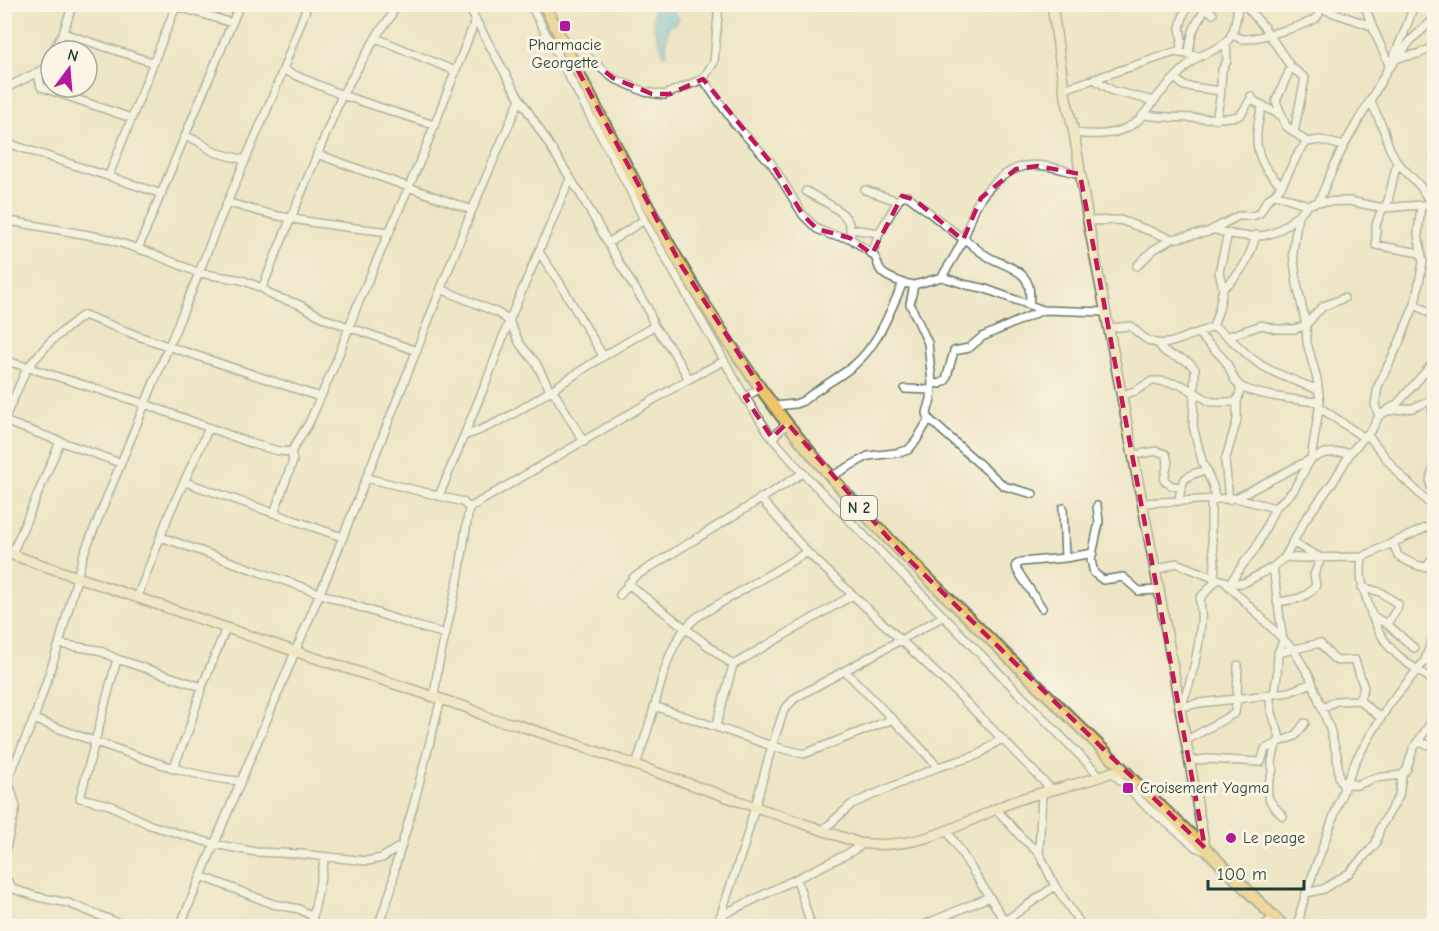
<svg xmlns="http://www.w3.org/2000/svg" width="1439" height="931" viewBox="0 0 1439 931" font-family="'Comic Neue',sans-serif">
<rect width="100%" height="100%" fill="#fcf5e5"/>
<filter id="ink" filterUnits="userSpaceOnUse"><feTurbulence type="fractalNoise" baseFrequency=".0167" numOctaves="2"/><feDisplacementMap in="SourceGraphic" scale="12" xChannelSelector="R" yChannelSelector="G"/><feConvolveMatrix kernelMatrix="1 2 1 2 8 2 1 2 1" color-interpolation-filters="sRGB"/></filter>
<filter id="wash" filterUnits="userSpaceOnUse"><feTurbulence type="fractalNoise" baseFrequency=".008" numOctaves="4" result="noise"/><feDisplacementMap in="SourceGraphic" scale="24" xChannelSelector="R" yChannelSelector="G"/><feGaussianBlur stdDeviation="1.35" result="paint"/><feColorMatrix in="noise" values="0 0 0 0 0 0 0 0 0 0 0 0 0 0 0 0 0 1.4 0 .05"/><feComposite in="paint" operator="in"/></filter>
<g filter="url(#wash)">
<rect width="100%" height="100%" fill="#ede5c5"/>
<!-- water -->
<path fill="#62bfe0" stroke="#407e8a" stroke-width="1.5" d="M653,5H670L675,14L679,18L676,23L669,26L666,41L667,54L664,55L654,26Z"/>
</g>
<g filter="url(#ink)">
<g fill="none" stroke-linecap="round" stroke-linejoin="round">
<defs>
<path id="street" d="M467,4L512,86L581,195L621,266L648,309L654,326L672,350L689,379
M530,4L630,190L644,220L745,397
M1244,4L1264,27L1291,67L1305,78L1294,132
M1368,4L1366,9L1372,26L1390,67L1412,39L1434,19
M1318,5L1325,10L1372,26
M176,6L232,23
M63,33L154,63
M1231,34C1235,36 1239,39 1244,39C1255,39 1309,25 1316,18C1320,14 1320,9 1322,4
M376,38L455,71
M53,51L63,33L73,4
M1179,53L1182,41L1180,27L1187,4
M1189,54C1191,34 1193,27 1205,10L1210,11L1213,14
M51,55L39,79L41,87L131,118
M1397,58L1418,54L1434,47
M574,63L590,59L613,78L645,92L664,95L703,79L714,62L719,4
M1291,67L1276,101L1286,126L1307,142
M283,70L342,95L434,125
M1175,78L1184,86L1221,91
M703,79L734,123L772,164L803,215L817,229L831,235L850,238
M1094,79L1113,91L1154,101
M4,89L44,69
M1064,89L1175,52L1199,56
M1251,96L1254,101L1280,115
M1371,102L1383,128L1389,147L1397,162L1420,186L1431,204
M1263,105C1252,136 1254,164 1282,185
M1145,115C1158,117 1232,121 1240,115C1244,111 1247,104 1251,99
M1216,119L1220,99L1222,70L1227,61L1226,43
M1074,133C1093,135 1111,136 1128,127C1139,122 1144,114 1151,105C1161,90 1176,77 1189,64C1199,54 1214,52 1225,43C1235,36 1237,16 1238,4
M185,136L198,141L214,152L245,160
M4,142L162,194
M1397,162L1388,201L1380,214L1376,225V245L1420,253
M109,175L176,6L172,4
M865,190L898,201L902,196H908L963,239
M806,191C825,204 855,211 850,238L872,254L879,233L898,201
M1275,194L1308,205
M227,202C280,220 335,226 390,232
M1318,202L1349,201L1383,208L1421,205
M472,210L520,99
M4,220L105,238L151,253L199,273L242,280L262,288L273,296L298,304L326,319L417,351
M1088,221L1120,220L1172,239
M851,229L879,233
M1213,229C1229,235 1254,239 1270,234C1281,231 1290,222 1298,215
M964,238C971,244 978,251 987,256C1009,269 1035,269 1029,305
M608,243L644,220
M138,249L240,4
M539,252L558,280L603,356
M872,254C879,259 876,265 881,271C886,278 897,280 903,283
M1137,266L1153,250L1172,239L1208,232L1238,216H1252L1260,213L1267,200L1275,194L1282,185L1299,152L1307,142L1320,140L1344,146
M942,277C949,264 959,251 964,237C969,227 971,216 976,206C985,189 1005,170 1025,166C1043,163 1063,170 1080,174
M914,285L910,304L928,343L932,383L931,399L927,413L929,419L1004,486L1033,494
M262,288L342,95L379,32L390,18L396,4
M1223,288C1242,274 1250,257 1256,235
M441,289L498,313L509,321L520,344L536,363L550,390
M1415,304L1434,316
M1213,327C1232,336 1243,354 1261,365C1279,376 1299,382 1318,390
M1109,328L1131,326C1149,346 1162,348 1186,337C1195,333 1204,331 1213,327L1219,309L1223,288L1219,272L1228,233
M1199,334C1207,343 1218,352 1225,361C1231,368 1231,378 1239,385C1250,395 1303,401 1320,402
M1229,336L1262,325L1276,329H1295L1306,325L1317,312L1324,306L1344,298
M1159,344C1161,347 1162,350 1165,352C1175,359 1187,357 1195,369L1193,426L1202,461L1213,486L1215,500
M4,360L145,404L83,556L59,644L34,719L8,779L16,807L4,856
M932,383L940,384L946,380L954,351L969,348L982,337L1043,310
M761,388L745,397L772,438
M552,389L584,442
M905,389L932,390
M1122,395L1135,391L1152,381H1160L1182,385L1211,402H1237
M1433,400L1431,432L1434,437
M774,406L795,404L803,401C818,388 837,379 853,366C879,344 889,313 903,283L914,285L942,277L967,285L983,288L1043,310L1105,312
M1319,407L1363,437
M1388,411L1413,408L1434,399
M1379,416L1375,405L1378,386L1399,343L1415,304L1423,262L1418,234L1421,205H1434
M4,420L27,368L51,341L78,319L84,315L141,337L320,397
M4,421L120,463
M787,423L772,438L803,473L1100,776
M1367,434L1398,473L1434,508
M464,436C505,423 540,397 576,374C601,357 628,342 654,326
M291,452L279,451L256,445L145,404L199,273L215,231L274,93L308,4
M1133,455L1157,451L1166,454L1168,462L1164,480L1172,486L1181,487
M1434,468C1430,477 1428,484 1434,494
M832,476L868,456L896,453L908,450L916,441L929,419
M367,478L463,502L469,508L459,575L438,667L434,697
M185,482L342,537
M439,496L487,380L509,321L570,179
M760,498L807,552L951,687L1052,790
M1236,498L1275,508
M1211,500V533L1215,562L1214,578L1218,579
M1229,500L1225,461L1237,420V402L1241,387
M1179,501C1182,476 1184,476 1207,470
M1142,503L1236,498L1311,459L1325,453L1351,452
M1097,506L1099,522L1091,560L1094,573L1103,580L1123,577L1139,591L1159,590
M469,508L689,379L724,361
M1063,508L1065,558
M274,513L293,461L291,452L309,423L336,362L357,306L424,152L475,21
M161,537L350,604L416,626L446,634
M1393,542L1398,556C1407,561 1417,567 1427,567L1431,560H1434
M12,554L60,442
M1285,557L1301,558L1362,557L1434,524
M1362,557C1359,581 1363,585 1369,607C1383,650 1398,657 1434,681
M1273,567L1283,641L1278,653L1277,676L1274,694
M1155,571L1176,563L1214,578
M1226,583L1293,649L1310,677L1330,729L1337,755L1339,777L1344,788
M1230,583L1244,563L1256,548L1275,508L1293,491L1311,459L1320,402L1317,379L1307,343L1306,325L1297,284L1293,252L1298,215L1308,205L1318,202L1321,196C1330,175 1339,153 1351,133C1376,91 1400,52 1414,4
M628,584L733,665L853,595
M1362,587L1380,592L1398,604L1397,609L1387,624L1371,615
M620,595L634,577L803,473
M137,598L170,512L209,428
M1277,602C1292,600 1308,599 1316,585L1314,575L1321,558L1292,542
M1042,608L1017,570L1016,565L1021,562L1065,558L1093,553
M1387,624L1414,648
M59,644L98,650L117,659L202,687
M1278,653L1320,643L1333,658L1337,661L1355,660L1364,688L1359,700
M117,659L80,798L110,805L150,825L214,844L256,852L301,854L367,861L382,858L402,845
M845,671L916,743L938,767
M654,706L772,746L744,846L717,926
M1181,707C1192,680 1199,651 1201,622C1202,614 1200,606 1200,598L1218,579L1230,583H1244L1273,567L1285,557L1305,520L1333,482L1351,452L1372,429L1379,416L1397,404L1434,362
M1181,707L1199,703L1237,699L1238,665
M1323,708L1336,701L1359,700L1380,717
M34,719C67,732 99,743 131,754C168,767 202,778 240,781
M893,719L804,754L772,746L784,710L795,698L944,616
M716,726L733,665
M1187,740L1235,713L1237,699L1289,692L1312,683
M1279,742L1295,736L1305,723
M1417,742L1434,746
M1276,744C1275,750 1272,758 1272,764C1272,770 1274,767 1272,773C1264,796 1266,799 1283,816
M1191,761L1207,759L1261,762L1265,749L1276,744L1280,740C1277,720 1269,715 1270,694
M636,765C642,746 649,727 654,708C663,676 670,638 697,617L807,552
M173,769L189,729L202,687L226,628
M1112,772L1146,806L1196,847L1203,850L1205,848
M1346,783L1357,785L1375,778L1402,775
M1042,794L1039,853L1055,886L1082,926
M997,810L1021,837L1039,853
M822,831L852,804L938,767L978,755L1001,739
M948,832L1008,926
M4,876L12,887
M201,876L273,904L299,909L312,916
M797,879L811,926
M4,886L38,897L68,903L126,926
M1306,893L1324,889L1349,873L1371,849L1376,843L1380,828L1399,796L1402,775L1407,769L1413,749L1434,718
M720,916L849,853L863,844
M1005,921L1055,886
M180,926L333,562L472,210L317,154
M311,926L325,857
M378,926L392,887L395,867L413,807L441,699
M921,926L989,897
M1263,926L1275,918
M1298,926L1301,910L1306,893L1344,788L1357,758L1390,703L1424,662L1434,635"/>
<path id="secondary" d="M1052,4L1064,89L1074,133L1088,221L1159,590L1205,848
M4,552L294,651L468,708L491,719L515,724L572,743L859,843C915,851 958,826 1007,804C1041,790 1079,786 1112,772H1126"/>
<path id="primary" d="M544,4C620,155 694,310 801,441C846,497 897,548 948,598C1007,656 1066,714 1126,772L1136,783L1205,848L1283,926"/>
</defs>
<!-- street casing -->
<use href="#street" stroke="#677867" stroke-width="10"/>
<!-- secondary casing -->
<use href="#secondary" stroke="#677867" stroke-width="12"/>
<!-- primary casing -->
<use href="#primary" stroke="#677867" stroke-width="14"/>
<!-- street -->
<use href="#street" stroke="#fff" stroke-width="7"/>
<!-- secondary -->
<use href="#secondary" stroke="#f8e8c3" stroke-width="9"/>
<!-- primary -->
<use href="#primary" stroke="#eec569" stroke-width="10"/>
</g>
</g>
<!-- marked area -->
<path d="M0 0H1439V931H0ZM590,59L613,78L652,94H670L703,79L772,164L803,215L817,229L850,238L872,254L902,196L915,200L963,240L981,198L1016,169L1038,166L1080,174L1205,848L898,549L787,423L772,438L745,397L761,388L681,265L574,63Z" fill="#ede5c5" fill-opacity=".55" fill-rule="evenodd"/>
<path fill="none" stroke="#c2185b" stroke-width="4.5" stroke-dasharray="12 8" stroke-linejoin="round" d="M590,59L613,78L652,94H670L703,79L772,164L803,215L817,229L850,238L872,254L902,196L915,200L963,240L981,198L1016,169L1038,166L1080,174L1205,848L898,549L787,423L772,438L745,397L761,388L681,265L574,63Z"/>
<!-- markers -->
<g fill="#b5179e" stroke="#fcf5e5" stroke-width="2">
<rect x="559" y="20" width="12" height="12" rx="3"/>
<rect x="1122" y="782" width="12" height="12" rx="3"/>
<circle cx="1231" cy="838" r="6"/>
</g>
<g text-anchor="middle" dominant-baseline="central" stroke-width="6" stroke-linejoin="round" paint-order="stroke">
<!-- shield labels -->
<rect fill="#fcf5e5" stroke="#617469" stroke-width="1.5" x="841" y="496" width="36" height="24" rx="4.5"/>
<g font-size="15" font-weight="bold" fill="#1f3d34">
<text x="859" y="508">N 2</text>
</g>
<!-- poi labels -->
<g font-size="16" fill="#1f3d34" stroke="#fcf5e5" text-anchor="start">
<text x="565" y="45" text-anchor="middle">Pharmacie<tspan x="565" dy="18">Georgette</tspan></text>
<text x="1140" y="788">Croisement Yagma</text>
<text x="1243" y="838">Le peage</text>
</g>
</g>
<!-- margin -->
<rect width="1439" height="931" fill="none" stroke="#fcf5e5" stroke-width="24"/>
<!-- north arrow -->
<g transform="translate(69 69) rotate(16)"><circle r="28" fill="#fcf5e5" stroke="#a4ab9e" stroke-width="1.5"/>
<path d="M0-4.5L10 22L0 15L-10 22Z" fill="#b5179e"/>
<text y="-9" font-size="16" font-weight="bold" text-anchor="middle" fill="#1f3d34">N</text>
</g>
<!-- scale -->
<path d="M1208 880v9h96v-9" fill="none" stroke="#1f3d34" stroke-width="3"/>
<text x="1217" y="880" font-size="18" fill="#1f3d34" stroke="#fcf5e5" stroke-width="4.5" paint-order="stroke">100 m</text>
</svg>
